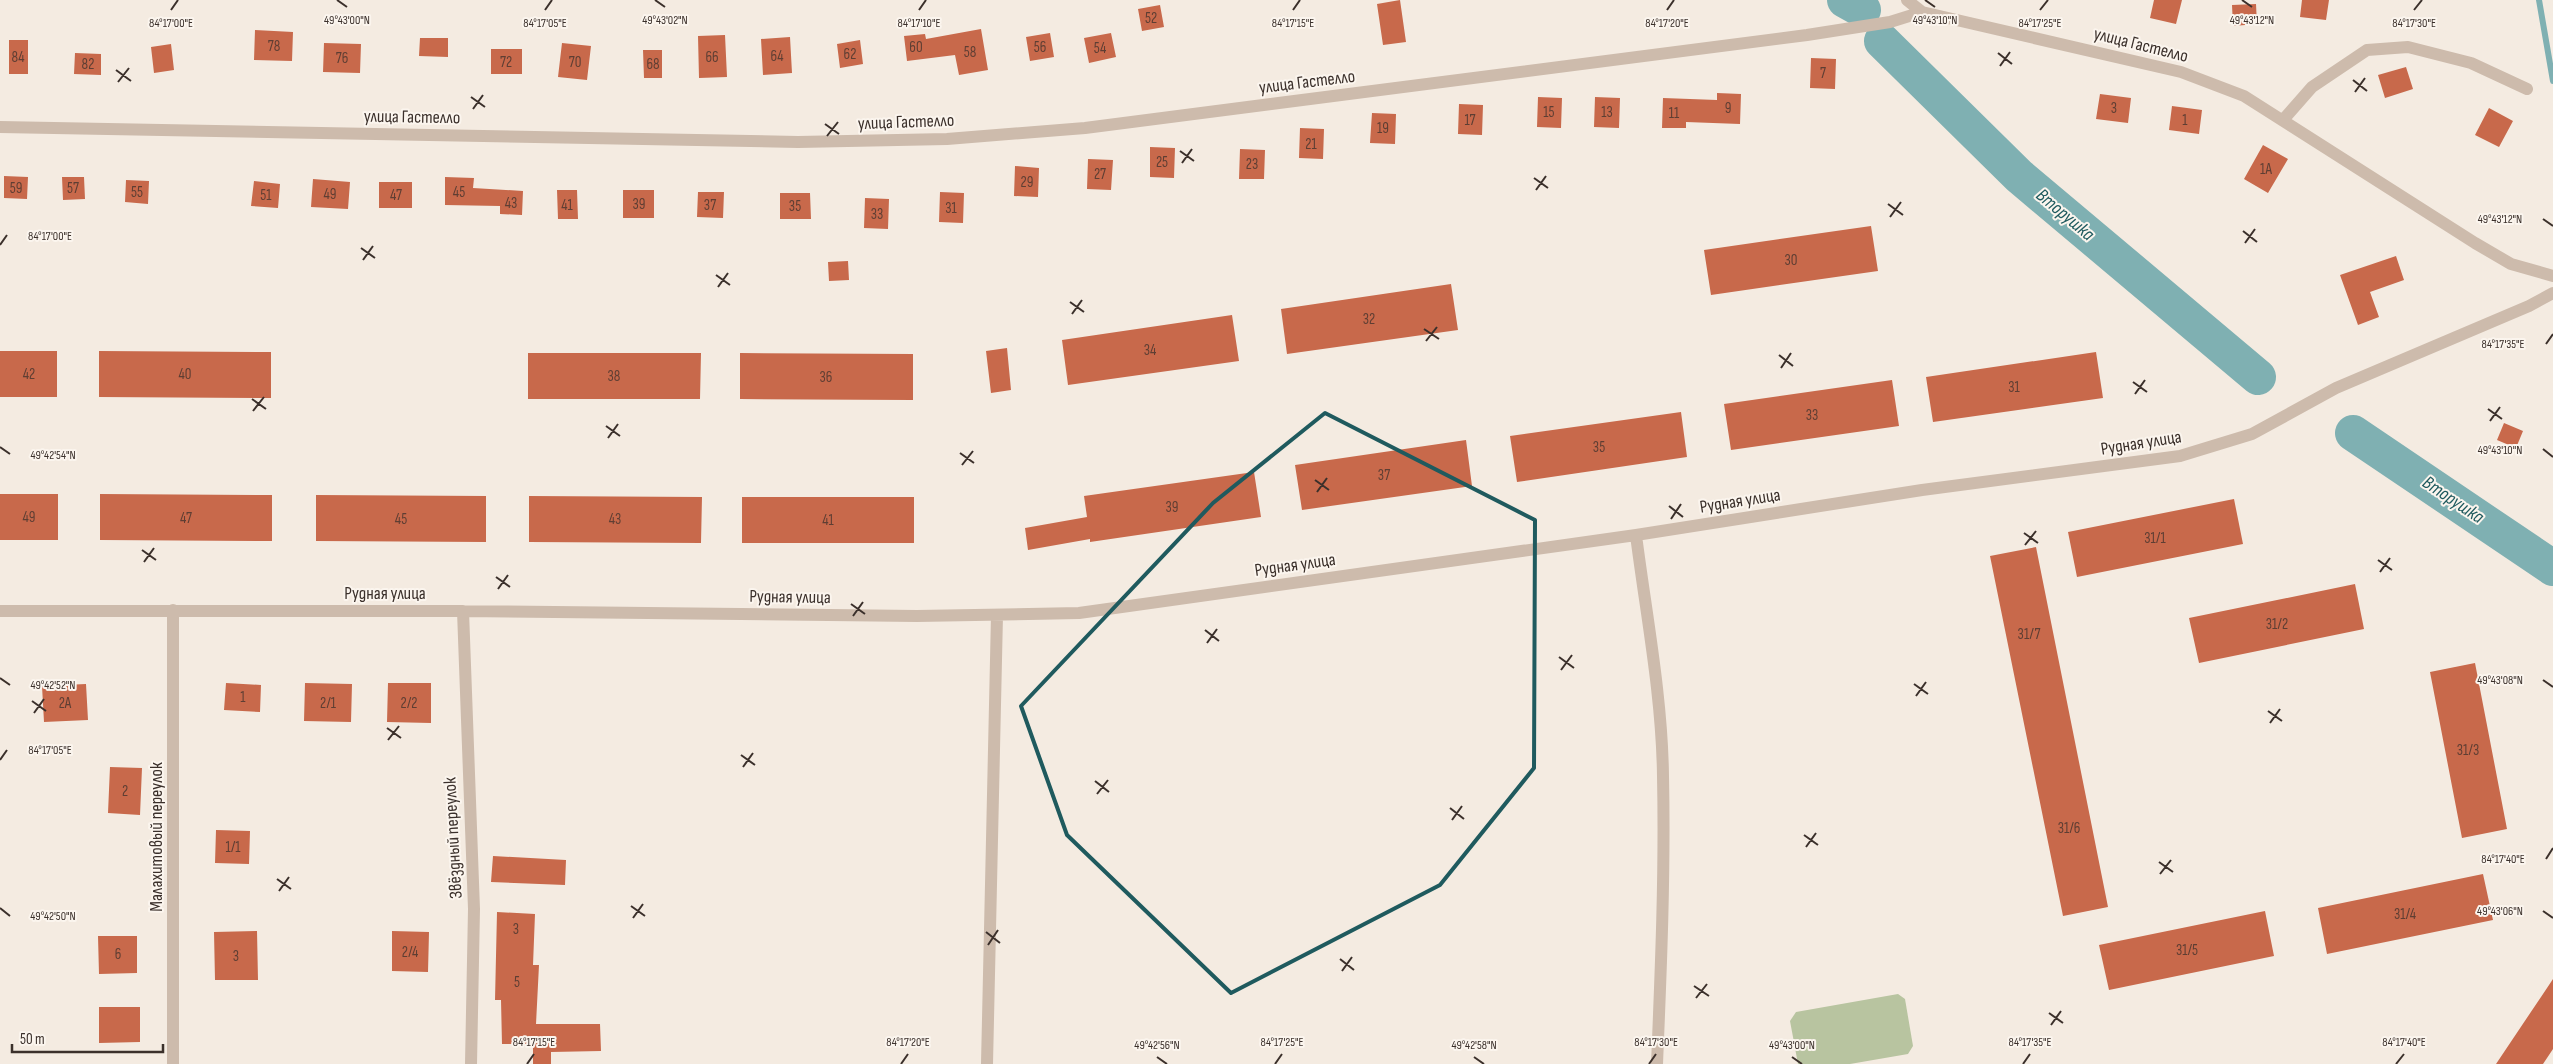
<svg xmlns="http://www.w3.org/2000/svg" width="2553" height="1064" viewBox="0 0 2553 1064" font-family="'Sofia Sans Condensed',sans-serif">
<rect width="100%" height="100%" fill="#f4ebe1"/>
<!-- green -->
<path fill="#b8c4a0" d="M1898,994L1905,999L1913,1046L1908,1054L1850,1064H1798L1790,1021L1796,1012Z"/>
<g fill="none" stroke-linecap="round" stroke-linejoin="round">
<!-- stream -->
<path stroke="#7fb0b2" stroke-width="6" d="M2539,0L2553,81"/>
<!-- river -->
<path stroke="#7fb0b2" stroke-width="36" d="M1845,0L1863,10
M1882,41L2019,176L2258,377
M2353,433L2553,568"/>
</g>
<!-- building -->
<path fill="#c8694b" d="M1400,0L1406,42L1383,45L1377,4Z
M2154,0H2182L2176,24L2150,18Z
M2302,0H2329L2326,20L2300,17Z
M2256,4L2257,24L2233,26L2232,5Z
M1160,5L1164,27L1142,31L1138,9Z
M981,29L988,70L959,75L955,55L907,61L904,36L925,34L926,39Z
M255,30L293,32L292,61L254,60Z
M1050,33L1054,57L1030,61L1026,37Z
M1111,33L1116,57L1089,63L1084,38Z
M725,35L727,77L699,78L698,36Z
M790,37L792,73L763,75L761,39Z
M420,38H448V57L419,56Z
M9,40H28V74H9Z
M860,40L863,64L840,68L837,44Z
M324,43L361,44L360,73L323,72Z
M562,43L591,46L587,80L558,77Z
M171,44L174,70L154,73L151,47Z
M491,49H522V74H491Z
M643,50H662V78H644Z
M75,53L101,54V75L74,74Z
M1811,58L1836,59L1835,89L1810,88Z
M2406,67L2413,89L2385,98L2378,75Z
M1717,93L1741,94L1740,124L1686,122V128H1662L1663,98L1717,100Z
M2100,94L2131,98L2128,123L2096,119Z
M1538,97L1562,98L1561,128L1537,127Z
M1595,97L1620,98L1619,128L1594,127Z
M1459,104L1483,105L1482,135L1458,134Z
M2172,106L2202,110L2199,134L2169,130Z
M2489,108L2513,121L2499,147L2475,135Z
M1372,113L1396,114L1395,144L1370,143Z
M1300,128L1324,129L1323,159L1299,158Z
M2263,145L2288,159L2268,193L2244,179Z
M1150,147L1175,148L1174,178L1150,177Z
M1240,149L1265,150L1264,179H1239Z
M1088,159L1113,160L1111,190L1087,189Z
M1015,166L1039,168L1038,197L1014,196Z
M4,176L28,177L27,199L4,198Z
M62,177H84L85,199L63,200Z
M445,177L474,178L473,188L523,191L522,215L500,214V206L445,205Z
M313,179L350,182L348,209L311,207Z
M126,180L149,181L148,204L125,202Z
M254,181L280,184L278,208L251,206Z
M379,182H412V208H379Z
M557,190H577L578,219H558Z
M623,190H654V218H623Z
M698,192H724L723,218L697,217Z
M940,192L964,193L963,223L939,222Z
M780,193H810L811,219H780Z
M865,198L889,199L888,229L864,228Z
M1871,226L1878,271L1711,295L1704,250Z
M2396,256L2404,280L2370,292L2379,317L2358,325L2340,275Z
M848,261L849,280L829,281L828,262Z
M1451,284L1458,330L1287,354L1281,309Z
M1232,315L1239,361L1068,385L1062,340Z
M1007,348L1011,390L991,393L986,351Z
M0,351H57V397H0Z
M99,351L271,352V398L99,397Z
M2096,352L2103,398L1933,422L1926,377Z
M528,353H701L700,399H528Z
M740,353L913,354V400L740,399Z
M1892,380L1899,426L1731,450L1724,404Z
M1681,412L1687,457L1517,482L1510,436Z
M2504,423L2523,431L2516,448L2497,440Z
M1466,440L1472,486L1302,510L1295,465Z
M1254,472L1261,517L1090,542V539L1028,550L1025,528L1087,517L1084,496Z
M0,494H58V540H0Z
M100,494L272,495V541L100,540Z
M316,495L486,496V542L316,541Z
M529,496L702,497L701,543L529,542Z
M742,497H914V543H742Z
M2234,499L2243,544L2077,577L2068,532Z
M2036,547L2108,907L2063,916L1990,556Z
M2355,584L2364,629L2199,663L2189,618Z
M2475,663L2507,829L2462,838L2430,672Z
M226,683L261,685L260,712L224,710Z
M305,683L352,684L351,722L304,721Z
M388,683H431V723L387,722Z
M86,684L88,720L44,722L42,686Z
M110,767L142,768L140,815L108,813Z
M216,830L250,831L249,864L215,863Z
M493,856L566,860L565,885L491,882Z
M2483,874L2493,920L2327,954L2318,908Z
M2265,911L2274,956L2109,990L2099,945Z
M497,912L535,914L533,965H539L536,1024H600L601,1051L551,1052V1064H533V1044H502L501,1000H495Z
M257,931L258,980H215L214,932Z
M392,931L429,932L428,972L392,971Z
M98,936H137V973L99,974Z
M2553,979V1049L2543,1064H2496Z
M99,1007H140V1042L99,1043Z"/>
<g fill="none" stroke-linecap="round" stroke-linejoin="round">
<!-- street -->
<path stroke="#cdbbac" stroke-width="12" d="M1907,0L1922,12
M2283,120L2312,87L2367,50L2408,47L2471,63L2527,89
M0,127L798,142L947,139L1085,128L1807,35L1890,22L1922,12L2181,72L2244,96L2475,243L2511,264L2553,276
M1636,535C1646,614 1662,695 1663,776C1665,872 1661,968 1657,1064
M0,611H463L917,616L1079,613L1636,535L1922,490L2180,456L2252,434L2336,388L2529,306L2553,293
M463,611L474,909L471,1064
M173,1064V610
M987,1064L997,615"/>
</g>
<!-- marked area -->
<path fill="none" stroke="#1f5a5e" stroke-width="4" stroke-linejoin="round" d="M1325,413L1535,520L1534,768L1440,885L1231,993L1067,835L1021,706L1213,503Z"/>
<!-- ticks -->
<path fill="none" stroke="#3b302b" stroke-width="2" d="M337,0L347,7M655,0L665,7M1925,0L1935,7M2242,0L2252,7M171,10L178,0M545,10L552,0M919,10L926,0M1293,10L1300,0M1667,10L1674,0M2040,10L2048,0M2414,10L2422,0M1998,53L2012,64M2000,66L2010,52M116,70L131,81M2353,80L2367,91M118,82L129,68M2355,92L2365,78M471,97L485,107M473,109L483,95M825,124L839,134M827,136L838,122M1180,151L1194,161M1182,163L1192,149M1534,178L1548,188M1536,190L1546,176M1888,204L1903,215M1890,217L1901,202M2543,219L2553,226M2243,231L2257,242M2245,243L2255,229M0,245L7,235M361,248L375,258M363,260L373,246M716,275L730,285M718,287L728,273M1070,302L1084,312M1072,314L1082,300M1424,329L1439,339M1426,341L1437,327M2546,344L2553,334M1779,355L1793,366M1781,368L1791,353M2133,382L2147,392M2135,394L2145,380M252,399L266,409M2488,409L2502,419M253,411L264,397M2490,421L2500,407M606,426L620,436M608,438L618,424M0,447L10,454M2543,449L2553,457M960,453L974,463M962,465L973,451M1315,480L1329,490M1317,492L1327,478M1669,506L1683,517M1671,519L1681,504M2024,533L2038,543M2025,545L2036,531M142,550L156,560M2378,560L2392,570M144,562L154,548M2380,572L2390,558M496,577L510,587M498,589L508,575M851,604L865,614M853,616L863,602M1205,630L1219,641M1207,643L1217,629M1559,657L1574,668M1561,670L1572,655M0,678L10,685M2543,680L2553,687M1914,684L1928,694M1916,696L1926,682M32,701L46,711M2268,711L2282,721M34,713L44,699M2270,723L2280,709M387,728L401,738M388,740L399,726M741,755L755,765M0,760L7,750M743,767L753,753M1095,781L1109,792M1097,794L1108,780M1450,808L1464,819M1452,820L1462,806M1804,835L1818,845M1806,847L1816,833M2546,859L2553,848M2159,862L2173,872M2160,874L2171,860M277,879L291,889M279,891L289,877M631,906L645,916M0,908L10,916M2543,911L2553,918M633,918L643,904M986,932L1000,943M988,945L998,930M1340,959L1354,970M1342,971L1352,957M1694,986L1709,996M1696,998L1707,984M2049,1013L2063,1023M2051,1025L2061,1011M1157,1057L1167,1064M1474,1057L1484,1064M1792,1057L1802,1064M527,1064L534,1054M901,1064L908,1054M1275,1064L1282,1054M1649,1064L1656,1054M2023,1064L2030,1054M2396,1064L2404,1054"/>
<g text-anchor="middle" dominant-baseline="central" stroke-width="4" stroke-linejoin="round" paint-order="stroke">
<!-- number labels -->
<g font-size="15" fill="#5e3e33">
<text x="1151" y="18">52</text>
<text x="274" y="46">78</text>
<text x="916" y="47">60</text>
<text x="1040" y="47">56</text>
<text x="1100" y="48">54</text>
<text x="970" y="52">58</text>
<text x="850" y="54">62</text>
<text x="777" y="56">64</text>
<text x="18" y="57">84</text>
<text x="712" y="57">66</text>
<text x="342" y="58">76</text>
<text x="506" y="62">72</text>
<text x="575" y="62">70</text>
<text x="88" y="64">82</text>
<text x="653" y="64">68</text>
<text x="1823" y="73">7</text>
<text x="1728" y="108">9</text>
<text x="2114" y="108">3</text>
<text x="1549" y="112">15</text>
<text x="1607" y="112">13</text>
<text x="1674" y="113">11</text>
<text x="1470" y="120">17</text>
<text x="2185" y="120">1</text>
<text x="1383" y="128">19</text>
<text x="1311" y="144">21</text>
<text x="1162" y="162">25</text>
<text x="1252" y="164">23</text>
<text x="2266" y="169">1А</text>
<text x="1100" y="174">27</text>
<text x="1027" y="182">29</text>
<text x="16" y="188">59</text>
<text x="73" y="188">57</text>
<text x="137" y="192">55</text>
<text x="459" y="192">45</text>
<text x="330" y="194">49</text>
<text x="266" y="195">51</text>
<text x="396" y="195">47</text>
<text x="511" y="203">43</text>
<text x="639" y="204">39</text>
<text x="567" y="205">41</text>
<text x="710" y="205">37</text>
<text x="795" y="206">35</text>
<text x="951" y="208">31</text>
<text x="877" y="214">33</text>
<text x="1791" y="260">30</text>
<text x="1369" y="319">32</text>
<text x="1150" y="350">34</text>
<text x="29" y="374">42</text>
<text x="185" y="374">40</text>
<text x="614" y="376">38</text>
<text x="826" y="377">36</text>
<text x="2014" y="387">31</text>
<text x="1812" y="415">33</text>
<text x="1599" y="447">35</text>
<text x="1384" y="475">37</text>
<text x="1172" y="507">39</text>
<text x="29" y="517">49</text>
<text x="186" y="518">47</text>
<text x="401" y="519">45</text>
<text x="615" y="519">43</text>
<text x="828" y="520">41</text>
<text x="2155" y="538">31/1</text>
<text x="2277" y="624">31/2</text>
<text x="2029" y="634">31/7</text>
<text x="243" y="697">1</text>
<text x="65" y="703">2А</text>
<text x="328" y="703">2/1</text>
<text x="409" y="703">2/2</text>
<text x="2468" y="750">31/3</text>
<text x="125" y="791">2</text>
<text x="2069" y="828">31/6</text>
<text x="233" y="847">1/1</text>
<text x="2405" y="914">31/4</text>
<text x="516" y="929">3</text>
<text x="2187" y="950">31/5</text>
<text x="410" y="952">2/4</text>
<text x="118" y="954">6</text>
<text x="236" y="956">3</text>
<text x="517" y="982">5</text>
</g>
<!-- street labels -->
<g font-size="18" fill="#3b302b" stroke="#fbf5ee">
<text transform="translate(2141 45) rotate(14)">улица Гастелло</text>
<text transform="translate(1307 82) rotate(-7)">улица Гастелло</text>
<text transform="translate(412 117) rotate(1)">улица Гастелло</text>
<text transform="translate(906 122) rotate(-2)">улица Гастелло</text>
<text transform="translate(2141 443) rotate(-9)">Рудная улица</text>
<text transform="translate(1740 501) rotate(-9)">Рудная улица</text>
<text transform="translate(1295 565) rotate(-8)">Рудная улица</text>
<text x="385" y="593">Рудная улица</text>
<text transform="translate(790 597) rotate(1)">Рудная улица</text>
<text transform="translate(156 837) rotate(-90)">Малахитовый переулок</text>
<text transform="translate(453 838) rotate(-93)">Звёздный переулок</text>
</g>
<!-- water labels -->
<g font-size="19" font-style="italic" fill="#1f5a5e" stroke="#fbf5ee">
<text transform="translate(2065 215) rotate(40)">Вторушка</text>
<text transform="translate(2453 500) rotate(34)">Вторушка</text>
</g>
</g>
<g font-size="12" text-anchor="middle" fill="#3b302b" stroke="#fbf5ee" stroke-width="4" stroke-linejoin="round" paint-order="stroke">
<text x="347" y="24">49°43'00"N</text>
<text x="665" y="24">49°43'02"N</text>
<text x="1935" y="24">49°43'10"N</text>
<text x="2252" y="24">49°43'12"N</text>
<text x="171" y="27">84°17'00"E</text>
<text x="545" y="27">84°17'05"E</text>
<text x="919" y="27">84°17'10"E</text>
<text x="1293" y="27">84°17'15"E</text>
<text x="1667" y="27">84°17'20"E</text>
<text x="2040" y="27">84°17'25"E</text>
<text x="2414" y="27">84°17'30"E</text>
<text x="2500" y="223">49°43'12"N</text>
<text x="50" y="240">84°17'00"E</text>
<text x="2503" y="348">84°17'35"E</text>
<text x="2500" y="454">49°43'10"N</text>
<text x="53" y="459">49°42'54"N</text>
<text x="2500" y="684">49°43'08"N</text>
<text x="53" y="689">49°42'52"N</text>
<text x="50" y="754">84°17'05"E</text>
<text x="2503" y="863">84°17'40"E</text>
<text x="2500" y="915">49°43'06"N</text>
<text x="53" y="920">49°42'50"N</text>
<text x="534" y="1046">84°17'15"E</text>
<text x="908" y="1046">84°17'20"E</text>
<text x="1282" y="1046">84°17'25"E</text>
<text x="1656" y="1046">84°17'30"E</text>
<text x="2030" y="1046">84°17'35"E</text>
<text x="2404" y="1046">84°17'40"E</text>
<text x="1157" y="1049">49°42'56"N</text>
<text x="1474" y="1049">49°42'58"N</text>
<text x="1792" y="1049">49°43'00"N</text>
</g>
<!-- scale -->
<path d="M12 1044v8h151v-8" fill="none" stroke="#3b302b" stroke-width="2.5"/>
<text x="20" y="1044" font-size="15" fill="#3b302b" stroke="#fbf5ee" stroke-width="4" paint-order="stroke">50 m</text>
</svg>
